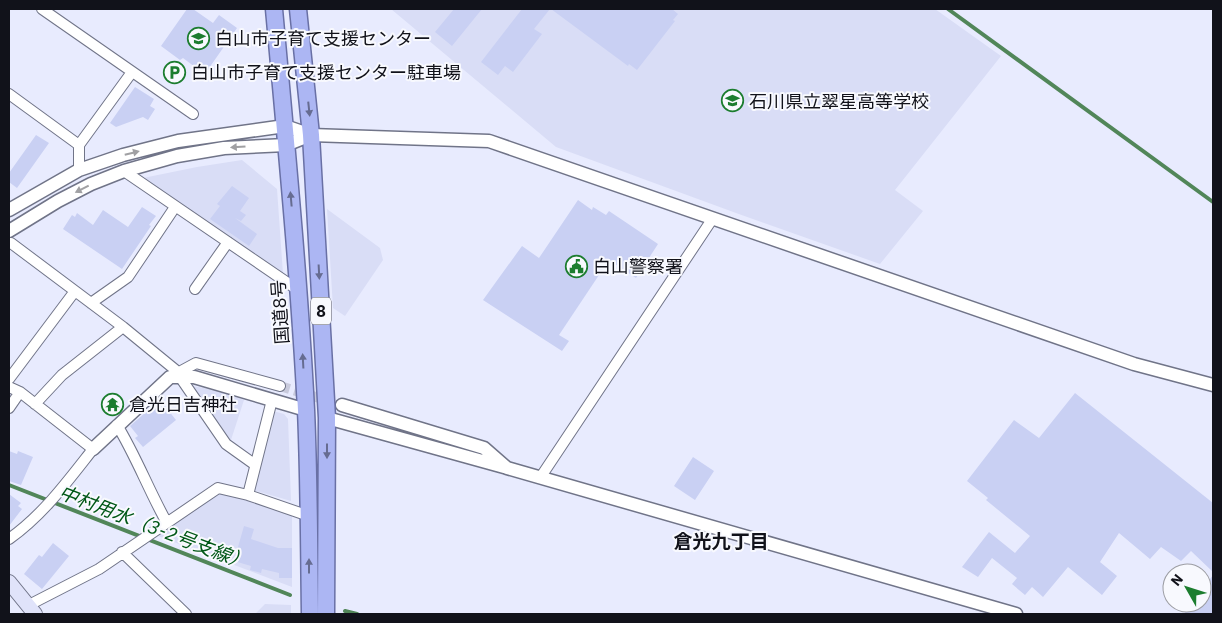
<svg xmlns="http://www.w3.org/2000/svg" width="1222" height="623" viewBox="0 0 1222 623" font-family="'IBM Plex Sans','Noto Sans JP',sans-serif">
<rect width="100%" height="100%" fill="#e8ebfe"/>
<!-- built -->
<path fill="#d9ddf6" d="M391,9H935L1001,56L895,190L923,211L880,264L736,213L556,147Z
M242,160L277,189L283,274L143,178L197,167Z
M327,209L380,248L383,260L345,316L333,308Z
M192,386L216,390L244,400L230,443Z
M273,411L284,414L288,419L291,501L253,490Z
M219,492L292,512V587L158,536Z
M265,604L291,605V614H255Z"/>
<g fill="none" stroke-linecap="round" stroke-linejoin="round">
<!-- stream -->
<path stroke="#518659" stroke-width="4" d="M948,9L1213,202
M9,485L290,595
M345,611L357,614"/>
</g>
<!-- building -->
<path fill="#c9d0f3" d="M187,9H193L213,23L219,15L237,28L207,71L205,70L203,73L183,58L180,60L161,46Z
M454,9H482L452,46L435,32Z
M522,9H550L534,29L542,34L513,72L505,66L498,75L481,62Z
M551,9H672L678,14L673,20L675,21L637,70L629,64L628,66Z
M135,87L154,99L150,106L155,109L148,120L143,117L116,127L110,123Z
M36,135L49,143L17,188L9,182V173Z
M232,186L249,198L240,211L246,215L241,221L235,218L257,234L249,246L210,219L220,206L217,204Z
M578,200L592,210L593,207L606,215L609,211L658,244L636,278L609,260L559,335L569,341L562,351L483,300L522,246L539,258Z
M142,207L156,216L149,225L151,226L122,269L63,229L72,215L75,217L77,213L93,225L103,210L128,227Z
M1075,393L1213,503V572L1191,551L1181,561L1161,547L1150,559L1119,533L1100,562L1117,576L1102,595L1068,567L1043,597L1032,587L1025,595L1012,584L1017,578L992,558L978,577L962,567L989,532L1015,553L1030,536L986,500L988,498L967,481L1014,420L1039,438Z
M160,400L176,420L143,447L135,438L138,436L130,426Z
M9,451L17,454L18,451L33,457L21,485L9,481Z
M693,457L714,471L695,500L674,486Z
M9,494L21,503L18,506L22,509L9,526Z
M244,526L254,529L251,539L278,548H292V578H279V573L262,569L261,573L250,570L251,566L234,561Z
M53,543L69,556L42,589L24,574L39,555L42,557Z
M1213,575V614H1184L1192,603H1202V590Z"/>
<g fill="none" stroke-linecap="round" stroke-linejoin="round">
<!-- minor-tunnel -->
<path stroke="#c8cadc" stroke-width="10" stroke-dasharray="10 5" stroke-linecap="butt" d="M280,386L342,405"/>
<defs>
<path id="minor" d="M42,9L193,114
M9,94L79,145
M79,170V145L132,72
M124,171L298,290
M11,243L123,327L178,372
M195,289L228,242
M91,303L128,277L175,207
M172,376L196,363L280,386
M180,377L226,444L254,464
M9,379L75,291
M9,387L20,392L93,449C67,482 43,515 9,539
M35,404L62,375L123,327
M9,408L20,392
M117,425C136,456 149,491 167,523
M540,478L713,218
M248,495L272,400
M122,552L186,614
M29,605L99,569L218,488L248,495L309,516"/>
<path id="tertiary" d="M9,210L79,170L123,155L178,141L285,126L311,135L489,141L1134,364L1213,385
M9,231L58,201L91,184L124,171L177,156L224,148L286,145L311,135
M342,405L484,448L507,468L1016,614
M327,418L504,467
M93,449L170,377H194L306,410"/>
<path id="secondary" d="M9,582L35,614"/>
<path id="trunk" d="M274,9C286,142 299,276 306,410C309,478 309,546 310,614
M298,9L311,135L327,418L326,614"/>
</defs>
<!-- minor casing -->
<use href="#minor" stroke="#707488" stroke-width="12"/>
<!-- tertiary casing -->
<use href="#tertiary" stroke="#707488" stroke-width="15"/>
<!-- secondary casing -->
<use href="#secondary" stroke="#707488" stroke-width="16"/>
<!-- trunk casing -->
<use href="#trunk" stroke="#6970a5" stroke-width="19"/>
<!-- minor -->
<use href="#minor" stroke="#fff" stroke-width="10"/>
<!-- tertiary -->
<use href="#tertiary" stroke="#fff" stroke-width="12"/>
<!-- secondary -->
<use href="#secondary" stroke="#e0e3fa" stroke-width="14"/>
<!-- trunk -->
<use href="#trunk" stroke="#acb6f3" stroke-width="16"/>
</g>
<!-- one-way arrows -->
<defs><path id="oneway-solid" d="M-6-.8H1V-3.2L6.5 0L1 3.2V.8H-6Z" transform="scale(1.25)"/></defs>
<g fill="#666c91">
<use href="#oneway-solid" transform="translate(309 109) rotate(84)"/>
<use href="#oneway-solid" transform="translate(291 199) rotate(-95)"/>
<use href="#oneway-solid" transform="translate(319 272) rotate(87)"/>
<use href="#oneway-solid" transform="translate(303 361) rotate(-93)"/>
<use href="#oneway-solid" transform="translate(327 451) rotate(90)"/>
<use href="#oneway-solid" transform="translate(309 566) rotate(-90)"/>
</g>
<g fill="#a0a0a3">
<use href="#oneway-solid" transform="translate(238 147) rotate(176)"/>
<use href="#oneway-solid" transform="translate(132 153) rotate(-14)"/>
<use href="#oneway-solid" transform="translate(82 189) rotate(153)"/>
</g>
<!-- icons -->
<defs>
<symbol id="school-ring" viewBox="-11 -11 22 22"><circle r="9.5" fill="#f8f9fe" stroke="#1c7d2f" stroke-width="1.5"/><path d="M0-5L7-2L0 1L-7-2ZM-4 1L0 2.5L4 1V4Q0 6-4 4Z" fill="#1c7d2f"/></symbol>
<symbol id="parking-ring" viewBox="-11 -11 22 22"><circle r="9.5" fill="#f8f9fe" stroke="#1c7d2f" stroke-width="1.5"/><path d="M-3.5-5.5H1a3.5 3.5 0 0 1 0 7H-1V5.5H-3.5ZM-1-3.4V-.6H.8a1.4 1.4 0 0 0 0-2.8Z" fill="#1c7d2f"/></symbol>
<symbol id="civic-ring" viewBox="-11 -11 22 22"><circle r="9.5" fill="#f8f9fe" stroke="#1c7d2f" stroke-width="1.5"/><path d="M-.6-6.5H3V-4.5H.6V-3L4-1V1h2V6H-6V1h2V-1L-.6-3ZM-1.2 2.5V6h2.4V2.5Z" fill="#1c7d2f"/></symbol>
<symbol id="temple-ring" viewBox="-11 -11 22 22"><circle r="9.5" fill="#f8f9fe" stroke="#1c7d2f" stroke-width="1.5"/><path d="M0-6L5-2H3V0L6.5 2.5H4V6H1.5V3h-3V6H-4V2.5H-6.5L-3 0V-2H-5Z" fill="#1c7d2f"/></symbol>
</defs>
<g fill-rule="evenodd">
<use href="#school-ring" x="186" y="26" width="25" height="25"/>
<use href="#parking-ring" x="162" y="60" width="25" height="25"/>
<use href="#school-ring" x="720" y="88" width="25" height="25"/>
<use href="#civic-ring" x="564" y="254" width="25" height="25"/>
<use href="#temple-ring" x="100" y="392" width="25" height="25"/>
</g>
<g text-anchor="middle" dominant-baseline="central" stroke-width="4" stroke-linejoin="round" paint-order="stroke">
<!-- shield labels -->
<rect fill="#f8f9fe" stroke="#56575e" stroke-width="1" x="311" y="297.5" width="20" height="27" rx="4"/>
<g font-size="16" font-weight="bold" fill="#11121a">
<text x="321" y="311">8</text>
</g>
<!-- poi labels -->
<g font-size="18" fill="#11121a" stroke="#f8f9fe" text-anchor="start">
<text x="215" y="38">白山市子育て支援センター</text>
<text x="191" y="72">白山市子育て支援センター駐車場</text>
<text x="749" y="101">石川県立翠星高等学校</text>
<text x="593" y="266">白山警察署</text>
<text x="129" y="404">倉光日吉神社</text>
</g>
<!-- street labels -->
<g font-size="18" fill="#11121a" stroke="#f8f9fe">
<text transform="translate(280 312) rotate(-94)">国道8号</text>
</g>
<!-- water labels -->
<g font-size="19" font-style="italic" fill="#005717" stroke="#f8f9fe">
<text transform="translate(154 527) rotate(21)">中村用水（3-2号支線）</text>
</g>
<!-- neighbourhood labels -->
<g font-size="19" font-weight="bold" fill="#11121a" stroke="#f8f9fe">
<text x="721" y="541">倉光九丁目</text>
</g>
</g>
<!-- border -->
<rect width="1222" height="623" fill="none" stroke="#11121a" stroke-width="20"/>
<!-- north arrow -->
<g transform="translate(1187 588) rotate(309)"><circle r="24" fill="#f8f9fe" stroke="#9c9da3"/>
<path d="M0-4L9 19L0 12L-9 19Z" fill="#1c7d2f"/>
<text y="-8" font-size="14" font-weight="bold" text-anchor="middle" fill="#11121a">N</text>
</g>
</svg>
